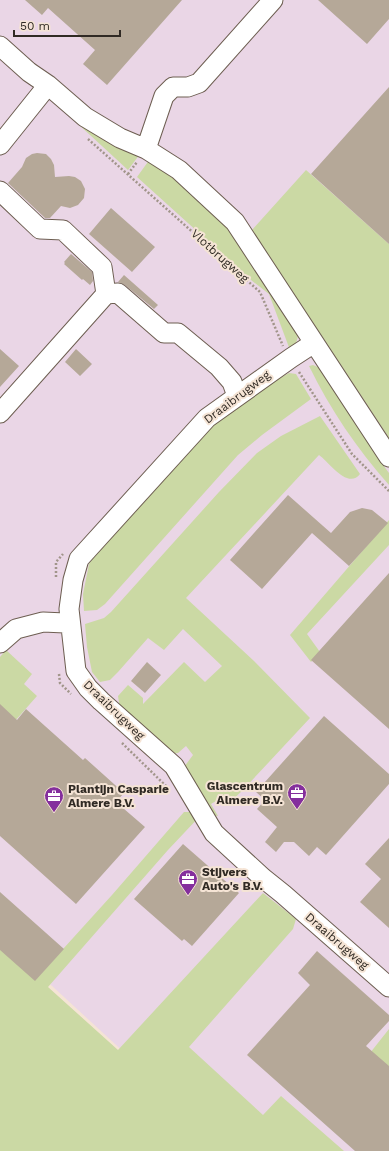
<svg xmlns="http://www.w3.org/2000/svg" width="389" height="1151" viewBox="0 0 389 1151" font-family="'Work Sans',sans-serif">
<rect width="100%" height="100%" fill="#f5e4d5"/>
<!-- commercial -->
<path fill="#ead6e6" d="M0,0H389V1151H231L0,938Z"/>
<!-- green -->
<path fill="#cbd9a4" d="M77,123L140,154L128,170Z
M150,159L165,168L229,225L298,332C298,340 296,345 290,350L269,294L251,280L137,177Z
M306,170L389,244V438L252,230Z
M313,365L320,368L373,446L375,454L389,473V485C357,449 330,409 309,366Z
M289,373L296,374L311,399L262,435L238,455L105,604L97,610L84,611L83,594L89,564L100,546L206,430L271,383Z
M320,416L360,474C348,490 329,462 319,455L186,598L254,661L310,718L242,791L227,805L221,798L211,804L218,816L212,815L184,767L193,755L186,746L178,753L171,754L120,709L118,696L128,685L143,698V704L184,662L205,682L222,666L183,629L164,650L148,638L118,672L110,680L100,682L92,672L87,647L85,624L104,618L111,612L219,492L257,453L281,436Z
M389,520V545L307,634L320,652L311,662L290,635Z
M6,650L32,674L24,684L37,696L0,738V657Z
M184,812H197L201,815L168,850L48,987L118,1050L263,893L296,919L293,929L189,1047L263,1115L281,1096L344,1151H0V931L44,970L112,895Z
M389,1029V1069L370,1053Z"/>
<!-- building -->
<path fill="#b5a898" d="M25,0H182L107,85L83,64L95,50L48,8L42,15Z
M318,0H389V19L367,44Z
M389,87V244L311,174Z
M37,153L46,154L51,159L54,165L55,177L69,176L75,177L81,181L85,189L84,198L78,205L70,208L61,206L50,218H45L8,183L22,167L26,158L32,154Z
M111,208L155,247L132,272L89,234Z
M71,254L92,272L93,281L90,285L83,279L82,280L64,264L65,263L64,262Z
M124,275L158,305L154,309L125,285L118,282Z
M0,349L19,366L0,387Z
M76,349L92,364L80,376L65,362Z
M288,495L331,533L350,512L362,508L372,510L388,523L349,566L312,533L262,589L230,560Z
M389,573V729L311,660Z
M147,662L161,675L145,693L131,681Z
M0,704L17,720L26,709L83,760L85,758L124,793L116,802L145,827L76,904L0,836Z
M324,716L389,774V784L326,855L317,847L309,856L294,842H284L276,852L265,842L277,827L257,809L265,800L256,792Z
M389,838V928L360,902L381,879L365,864Z
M183,844L239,893L192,946L184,939L182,941L134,899Z
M0,892L64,949L35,981L0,950Z
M317,951L389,1015V1021L366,1046L389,1066V1151H355L247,1055L310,985L298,973Z"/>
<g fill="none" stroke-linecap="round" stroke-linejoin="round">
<defs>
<path id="minor" d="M0,46L29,72L48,85L85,117L120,138L146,149L179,170L235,222L389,457
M0,145L48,85
M146,149L164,96L173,87H188L199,83L273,0
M0,191L40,229L63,230L102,267L106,294L118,293L164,333H178L219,367L232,382L237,396
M314,343L291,358L207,418L79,559L73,580L69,609L76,671L88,688L101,701L174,766L214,833L263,878L283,894L389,987
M0,413L106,294
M0,643L16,629L43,622L65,623L70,621"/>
</defs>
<!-- minor casing -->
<use href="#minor" stroke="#6d5e51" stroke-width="21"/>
<!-- path -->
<path stroke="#a1958a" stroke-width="2.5" stroke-dasharray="2 2" stroke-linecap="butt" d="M88,139L260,292L283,346
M128,174L137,162
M299,372L352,454L389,491
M56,577V562L63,554
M59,674L60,683L71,694
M122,743L166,786"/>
<!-- minor -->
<use href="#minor" stroke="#fff" stroke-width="19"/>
</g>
<!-- icons -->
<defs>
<symbol id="office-pin" viewBox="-11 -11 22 30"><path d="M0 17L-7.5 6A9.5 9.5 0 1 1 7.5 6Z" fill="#842f9d" stroke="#f5e4d5"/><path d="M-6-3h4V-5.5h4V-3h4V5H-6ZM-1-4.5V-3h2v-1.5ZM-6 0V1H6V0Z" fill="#fff"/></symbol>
</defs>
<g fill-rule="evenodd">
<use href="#office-pin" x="286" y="782" width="22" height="30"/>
<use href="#office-pin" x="43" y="785" width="22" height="30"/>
<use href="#office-pin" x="177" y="868" width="22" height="30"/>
</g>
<g text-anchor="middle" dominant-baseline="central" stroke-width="4" stroke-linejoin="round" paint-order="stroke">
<!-- street labels -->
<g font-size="12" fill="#302a24" stroke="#f5e4d5">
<text transform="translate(220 256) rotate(42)">Vlotbrugweg</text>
<text transform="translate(237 397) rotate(-37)">Draaibrugweg</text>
<text transform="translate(114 710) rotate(44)">Draaibrugweg</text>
<text transform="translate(337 941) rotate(41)">Draaibrugweg</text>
</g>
<!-- poi labels -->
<g font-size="12" font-weight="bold" fill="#302a24" stroke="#f5e4d5" text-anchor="start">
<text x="283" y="786" text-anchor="end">Glascentrum<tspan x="283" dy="14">Almere B.V.</tspan></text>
<text x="68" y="789">Plantijn Casparie<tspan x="68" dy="14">Almere B.V.</tspan></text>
<text x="202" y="872">Stijvers<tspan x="202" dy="14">Auto's B.V.</tspan></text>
</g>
</g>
<!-- scale -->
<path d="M14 30v6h106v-6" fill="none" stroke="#302a24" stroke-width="2"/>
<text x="20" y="30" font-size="12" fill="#302a24" stroke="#f5e4d5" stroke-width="3" paint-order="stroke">50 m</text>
</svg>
